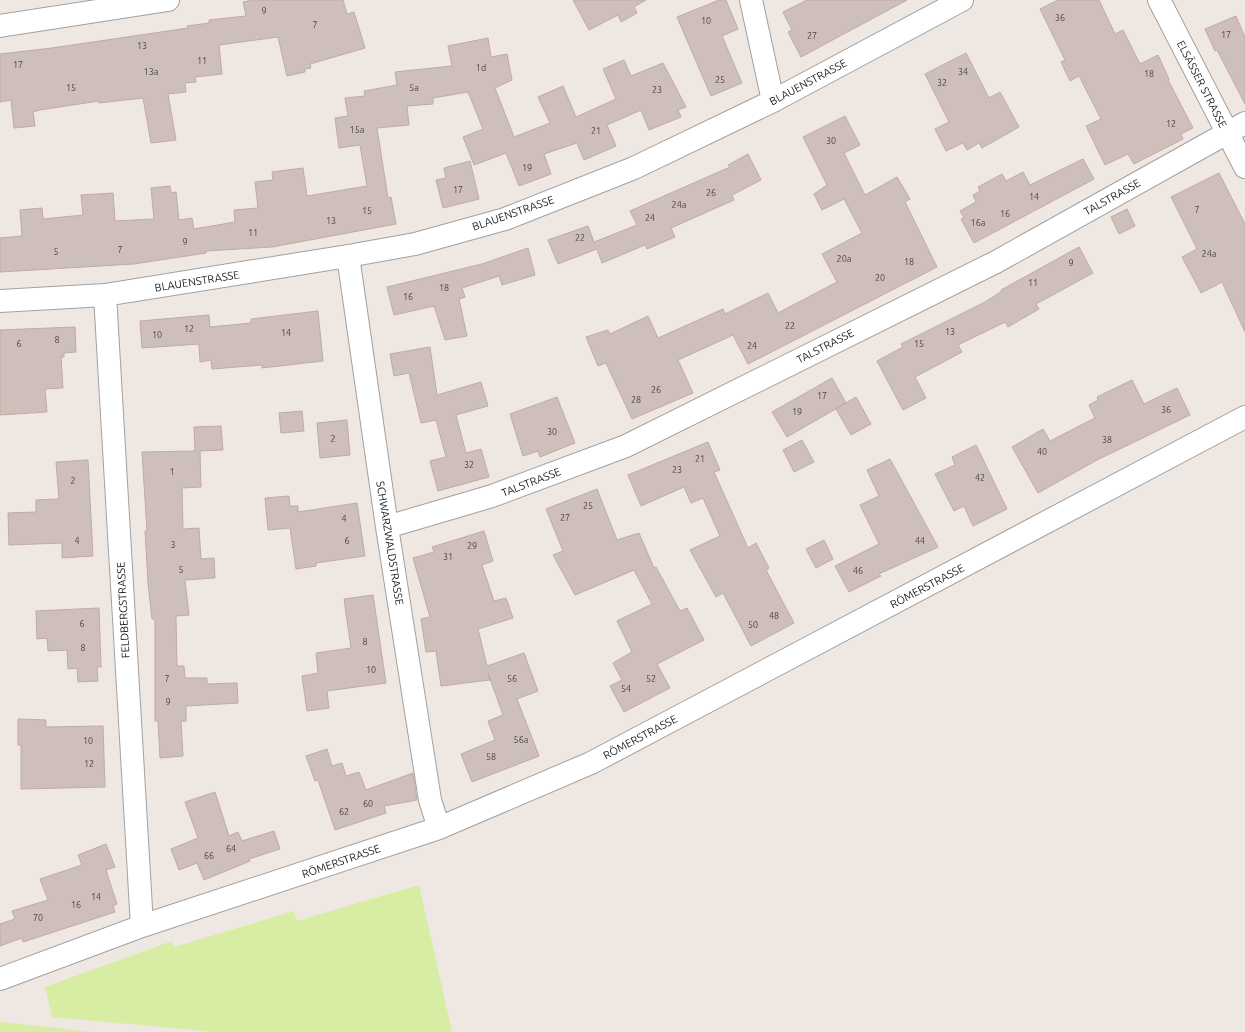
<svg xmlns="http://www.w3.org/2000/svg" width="1245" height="1032" viewBox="0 0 1245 1032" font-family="Ubuntu,sans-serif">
<rect width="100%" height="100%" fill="#efe7e1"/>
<!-- grass -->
<path fill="#d7eda4" d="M419,885L452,1032H216L52,1017L45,987L172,941L174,947L294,911L297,921Z
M0,1022L95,1032H0Z"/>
<!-- building -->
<path fill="#cfbfbb" stroke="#c1aaa3" d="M253,0H343L347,14L354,12L365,48L310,64L311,68L305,69V72L287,76L278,37L219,45L222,74L195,77L196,82L185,83L186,92L168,94L176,140L151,143L143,98L99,103V101L40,110L33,112L35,126L14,128L11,100L0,102V54L52,48L134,36L188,28L187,26L209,23V20L246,16L243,2Z
M573,0H646L634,7L637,13L621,22L618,15L589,30Z
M719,0H726L738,29L722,36L742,83L711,96L677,17Z
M807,0H907L801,57L788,32L792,30L783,12Z
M1058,0H1099L1115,34L1123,30L1140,64L1158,55L1169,79L1168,80L1193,128L1181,134L1183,139L1134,164L1128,154L1105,165L1086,126L1101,119L1079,76L1070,81L1061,62L1065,60L1040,9Z
M1236,16L1245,37V104L1217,50L1215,51L1205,29Z
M488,38L491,57L507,54L512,80L495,88L514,137L550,123L538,97L563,86L576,117L616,99L603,69L624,60L631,76L663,63L686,107L678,110L681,117L649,130L641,110L607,125L616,146L584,160L577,143L544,154L551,174L519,186L506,153L474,165L463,137L483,129L468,92L433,98V104L407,106L409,125L377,128L388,198L391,197L396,224L272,247L206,251V253L134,264L0,272V238L22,236L20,210L42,208L43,219L83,215L81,195L113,193L115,221L154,219L151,188L170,186L171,193L176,192L179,220L192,218L194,229L235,222L234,210L258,208L255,182L273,180L272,172L303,168L307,196L367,186L360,145L339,148L335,118L348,116L345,98L365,96L364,91L397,85L395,72L452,66L448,46Z
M966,53L989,98L1000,92L1019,127L982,148L979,143L967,150L963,143L946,151L935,129L949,122L925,74Z
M845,116L860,145L844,153L865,195L897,177L910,199L905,202L937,267L748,364L733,335L678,360L693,393L632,419L606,363L598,366L586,337L608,330L610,334L648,316L658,338L723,309L725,314L768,293L778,313L837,282L822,254L862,233L844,199L822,210L814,194L827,185L803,137Z
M748,154L761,180L732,195L734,200L671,228L675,237L647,249L645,245L602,263L597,249L558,264L548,240L588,226L594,242L637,225L630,211L730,167L728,165Z
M1083,159L1094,179L974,243L961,219L964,218L960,211L976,202L973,195L980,191L978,187L1002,174L1006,181L1023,172L1030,185Z
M470,161L479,199L443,208L436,180L446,178L444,168Z
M1219,173L1245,224V332L1222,282L1201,293L1182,257L1197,249L1171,197Z
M1127,209L1135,226L1119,234L1111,217Z
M1079,247L1093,273L1036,304L1039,309L1008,327L1005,322L958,345L962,352L915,377L926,398L903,410L877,361L903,347L901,344L985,302L1002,291L1001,290Z
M528,248L535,275L502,285L499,276L462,288L465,297L459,299L467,336L445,340L434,306L394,315L387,287L482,264Z
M318,311L323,361L262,368V365L212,369L211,360L200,362L199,344L142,348L140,321L209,315L210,327L251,323V319Z
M75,327L76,352L64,353V357H61L63,388L45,389L47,412L0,415V330Z
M430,347L437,395L481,382L488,406L456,415L466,453L481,449L489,477L438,491L430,461L446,457L436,420L421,423L409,373L394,376L390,354Z
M832,378L846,403L787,437L772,412Z
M1132,380L1144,404L1177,388L1190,415L1097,460L1038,493L1012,447L1043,429L1050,441L1095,418L1089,405L1098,400L1097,397Z
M557,397L575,443L540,457L538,451L523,456L510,414Z
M856,397L871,424L851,435L836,409Z
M302,411L304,431L281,433L279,413Z
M347,420L350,455L320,458L317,423Z
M221,426L223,450L200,451L201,487L182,488L183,529L199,528L201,559L214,558L215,578L185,580L189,615L176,616L177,666H184L185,678H207V684L237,683L238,703L186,706V721H181L183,756L160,758L158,721H155V619H152L148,583L145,531H147L142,452L195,451L194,427Z
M802,440L814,462L794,472L783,450Z
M708,442L720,470L714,472L748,548L756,543L769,568L766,570L794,623L751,646L723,593L716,597L690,550L720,536L703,498L691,503L684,487L641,506L628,475Z
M976,445L1007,509L973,526L964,506L954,511L935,474L955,465L952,457Z
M890,459L938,547L879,574L881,576L849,592L835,566L879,544L860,505L879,496L867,470Z
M88,460L93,556L62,558V543L9,545L8,513L36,512V500L59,499L56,462Z
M597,489L617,540L639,533L654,568L656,567L680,611L687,608L704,640L657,664L670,688L624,712L610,686L622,680L613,663L632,652L617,621L652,604L634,570L575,595L553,555L563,551L546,509Z
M289,496L290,506H298V512L357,503L365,556L316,563V566L296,569L290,528L268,530L265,498Z
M484,531L493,561L482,565L494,601L506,598L513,618L478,629L487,666L524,653L538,691L517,699L539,756L472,782L461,754L495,740L488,721L503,715L488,673L490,680L441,686L436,651L426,652L421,619L430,617L413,558L434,552L432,547Z
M824,540L833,559L816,568L806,549Z
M373,595L386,683L327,691L329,708L307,711L302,676L318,673L316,653L351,648L344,599Z
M99,608L101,667H97L98,681L78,682L77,668L68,669L67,650L48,651L47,638L37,639L36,611Z
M18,719L46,720V727L103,726L105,787L21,789V745H18Z
M327,749L332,766L342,763L346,776L359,772L366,790L413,773L417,800L384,806L386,813L335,830L318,780L315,781L306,756Z
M215,792L229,836L238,832L242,841L274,831L280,849L249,859L250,861L204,880L197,863L179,870L171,849L198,838L185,802Z
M106,844L115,867L106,870L117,904L113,906L115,912L23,942L22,938L0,946V924L15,919L12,911L48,900L40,879L82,865L78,855Z"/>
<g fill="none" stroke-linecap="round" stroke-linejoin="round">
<defs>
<path id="minor" d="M751,0L773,101
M1159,0L1245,167
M0,26L168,0
M348,256L387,527L430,800L439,828
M105,295L142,926
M0,301L105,295L348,256L415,244L505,219L634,168L773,101L962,0
M387,527L492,496L626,446L996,262L1245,123
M0,979L142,926L439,828L591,763L1245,417"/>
</defs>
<!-- minor casing -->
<use href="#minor" stroke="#a1a1a1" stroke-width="24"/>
<!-- minor -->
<use href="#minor" stroke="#fff" stroke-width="22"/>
</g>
<g text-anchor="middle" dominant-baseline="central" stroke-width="3" stroke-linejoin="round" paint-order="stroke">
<!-- number labels -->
<g font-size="9" fill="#4a4644">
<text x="264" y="11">9</text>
<text x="1060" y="18">36</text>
<text x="706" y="21">10</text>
<text x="315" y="25">7</text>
<text x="1226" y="35">17</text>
<text x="812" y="36">27</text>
<text x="142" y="46">13</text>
<text x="202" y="61">11</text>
<text x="18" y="65">17</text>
<text x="481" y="68">1d</text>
<text x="151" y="72">13a</text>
<text x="963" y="72">34</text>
<text x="1149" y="74">18</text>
<text x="720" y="80">25</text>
<text x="942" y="83">32</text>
<text x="71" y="88">15</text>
<text x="414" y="88">5a</text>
<text x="657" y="90">23</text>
<text x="1171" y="124">12</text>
<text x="357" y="130">15a</text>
<text x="596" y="131">21</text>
<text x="831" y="141">30</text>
<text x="527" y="168">19</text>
<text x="458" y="190">17</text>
<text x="711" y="193">26</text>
<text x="1034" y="197">14</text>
<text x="679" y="205">24a</text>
<text x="1197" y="210">7</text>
<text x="367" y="211">15</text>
<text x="1005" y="214">16</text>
<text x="650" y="218">24</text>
<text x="331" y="221">13</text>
<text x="978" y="223">16a</text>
<text x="253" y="233">11</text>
<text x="580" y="238">22</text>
<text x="185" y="242">9</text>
<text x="120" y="250">7</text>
<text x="56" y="252">5</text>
<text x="1209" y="254">24a</text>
<text x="844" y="259">20a</text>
<text x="909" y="262">18</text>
<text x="1071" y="263">9</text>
<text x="880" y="278">20</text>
<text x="1033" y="283">11</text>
<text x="444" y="288">18</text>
<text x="408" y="297">16</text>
<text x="790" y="326">22</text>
<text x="189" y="329">12</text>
<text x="950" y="332">13</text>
<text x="286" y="333">14</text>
<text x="157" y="335">10</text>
<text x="57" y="340">8</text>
<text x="19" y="344">6</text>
<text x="919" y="344">15</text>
<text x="752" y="346">24</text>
<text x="656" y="390">26</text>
<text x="822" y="396">17</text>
<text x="636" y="400">28</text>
<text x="1166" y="410">36</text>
<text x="797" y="412">19</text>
<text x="552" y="432">30</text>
<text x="333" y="439">2</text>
<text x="1107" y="440">38</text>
<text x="1042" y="452">40</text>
<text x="700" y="459">21</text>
<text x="469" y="465">32</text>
<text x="677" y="470">23</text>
<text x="172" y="472">1</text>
<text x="980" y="478">42</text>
<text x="73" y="481">2</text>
<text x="588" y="506">25</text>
<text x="565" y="518">27</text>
<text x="344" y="519">4</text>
<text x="77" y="541">4</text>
<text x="347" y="541">6</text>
<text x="920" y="541">44</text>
<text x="173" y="545">3</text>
<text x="472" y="546">29</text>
<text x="448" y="557">31</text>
<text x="181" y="570">5</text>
<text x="858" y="571">46</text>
<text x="774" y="616">48</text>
<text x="82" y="624">6</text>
<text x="753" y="625">50</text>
<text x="365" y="642">8</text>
<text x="83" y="648">8</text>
<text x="371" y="670">10</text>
<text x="167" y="679">7</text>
<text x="512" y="679">56</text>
<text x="651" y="679">52</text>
<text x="626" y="689">54</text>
<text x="168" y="702">9</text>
<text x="521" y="740">56a</text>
<text x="88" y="741">10</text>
<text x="491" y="757">58</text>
<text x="89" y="764">12</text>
<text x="368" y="804">60</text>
<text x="344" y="812">62</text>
<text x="231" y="849">64</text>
<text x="209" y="856">66</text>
<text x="96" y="897">14</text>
<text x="76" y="905">16</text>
<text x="38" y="918">70</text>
</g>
<!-- street labels -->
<g font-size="11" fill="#1d1d1d" stroke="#fff">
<text transform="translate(808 82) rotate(-28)">BLAUENSTRASSE</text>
<text transform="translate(1202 84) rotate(63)">ELSÄSSER STRASSE</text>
<text transform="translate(1112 197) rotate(-29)">TALSTRASSE</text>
<text transform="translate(513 213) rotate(-19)">BLAUENSTRASSE</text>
<text transform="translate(197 281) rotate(-9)">BLAUENSTRASSE</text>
<text transform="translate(825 346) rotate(-27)">TALSTRASSE</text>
<text transform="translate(531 482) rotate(-21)">TALSTRASSE</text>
<text transform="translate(390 543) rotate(81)">SCHWARZWALDSTRASSE</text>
<text transform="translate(927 586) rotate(-28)">RÖMERSTRASSE</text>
<text transform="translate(123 610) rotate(-93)">FELDBERGSTRASSE</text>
<text transform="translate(640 737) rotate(-28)">RÖMERSTRASSE</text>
<text transform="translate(341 861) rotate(-19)">RÖMERSTRASSE</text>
</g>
</g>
</svg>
